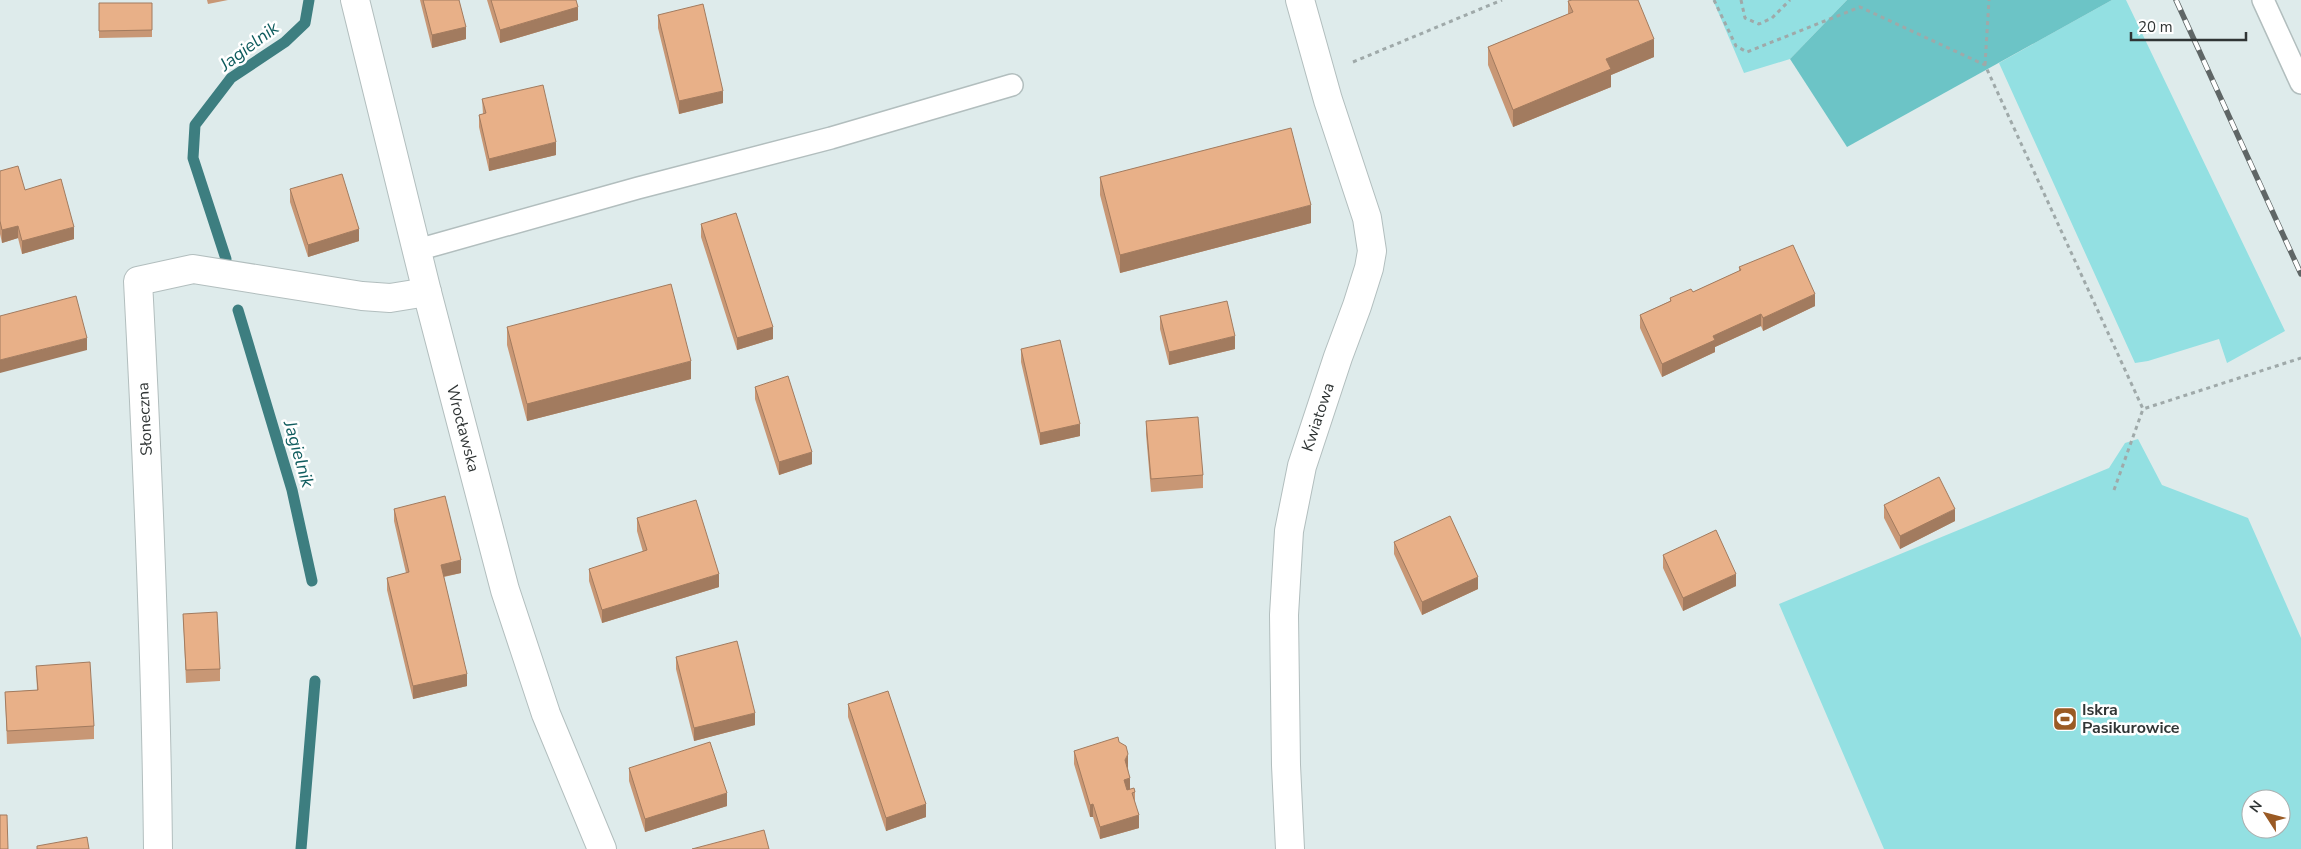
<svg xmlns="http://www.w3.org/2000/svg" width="2301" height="849" viewBox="0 0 2301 849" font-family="'Nunito Sans',sans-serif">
<rect width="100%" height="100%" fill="#deebeb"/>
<!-- green -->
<path fill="#93e0e2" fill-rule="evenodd" d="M1713,0H1847L1790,59L1744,73Z
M2112,0H2126L2285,331L2227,363L2219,339L2148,361L2135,363L1999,63Z
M2138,439L2162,485L2248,518L2301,638V849H1884L1779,604L2109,468L2125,443ZM2251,799H2281V829H2251Z"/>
<!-- forest -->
<path fill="#6cc4c6" d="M1847,0H2112L1847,147L1790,59Z"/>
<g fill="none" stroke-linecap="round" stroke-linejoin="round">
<!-- stream -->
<path stroke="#3d7e80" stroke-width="11" d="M226,259L193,158L195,125L231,78L285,42L305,23L309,0
M238,310L292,490L312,581
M301,849L315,681"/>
<defs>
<path id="service" d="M2263,0L2301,83
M417,250L638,188L831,138L1012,85"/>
<g id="minor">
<path d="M158,849C156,659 148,470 138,281L193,269L362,296L390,298L427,292"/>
<path id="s1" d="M1290,849L1286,765L1284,615L1289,531L1302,466L1338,357L1357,306L1369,268L1372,251L1367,218L1328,100L1300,0"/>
</g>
<g id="tertiary">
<path id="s2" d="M355,0L427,292L505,590L546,714L602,849"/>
</g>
</defs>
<!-- service casing -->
<use href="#service" stroke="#b2bebe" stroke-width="24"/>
<!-- minor casing -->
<use href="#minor" stroke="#b2bebe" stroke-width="30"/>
<!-- tertiary casing -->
<use href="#tertiary" stroke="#b2bebe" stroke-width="30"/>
<!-- path -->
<path stroke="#9fa9a9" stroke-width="3" stroke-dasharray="4 4" stroke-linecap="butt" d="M1714,0L1736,46L1747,52L1860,7L1985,65L2143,409L2301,358
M1741,0L1745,18L1759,24L1772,18L1790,0
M1353,62L1502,0
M1985,65L1989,0
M2114,490L2143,409"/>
<!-- service -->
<use href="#service" stroke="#fff" stroke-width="21"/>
<!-- minor -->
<use href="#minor" stroke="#fff" stroke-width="28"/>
<!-- tertiary -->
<use href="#tertiary" stroke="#fff" stroke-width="28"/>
<defs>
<path id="rail" d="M2176,0L2301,274"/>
</defs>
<!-- rail casing -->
<use href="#rail" stroke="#5f6666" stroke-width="5.5"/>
<!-- rail -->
<use href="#rail" stroke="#fff" stroke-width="4" stroke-dasharray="11" stroke-linecap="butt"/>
</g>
<!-- wall -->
<path fill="#c89775" d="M207,0H228L208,4Z
M420,0H459L466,39L432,48Z
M487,0H576L578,20L500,43Z
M1568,1L1654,57L1611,75V87L1513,127L1488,65V47L1568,14Z
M99,3H152V37L99,38Z
M658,15L723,103L679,114L658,28Z
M482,99L556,155L489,171L479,127V115L483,114Z
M0,171L25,190L74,239L22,254L18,238L2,243L0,234Z
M1100,177L1311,223L1120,273L1100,195Z
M290,189L359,241L308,257L290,202Z
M701,224L773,339L737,350L701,237Z
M1739,267L1815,306L1763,331L1761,326L1715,347V352L1662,377L1640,328V315L1670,301V298L1693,292L1739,271Z
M1160,316L1235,349L1169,365L1160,329Z
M507,327L691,379L527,421L507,345Z
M1021,349L1080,436L1040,445L1021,362Z
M755,387L812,464L779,475L755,399Z
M1146,421L1203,475V488L1151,492L1146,434Z
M1884,505L1955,521L1900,549L1884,518Z
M394,509L461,573L444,577L467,686L413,699L387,590V578L406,573L394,521Z
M637,518L719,587L602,623L589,581V569L643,552L637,531Z
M1394,542L1478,589L1422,615L1394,554Z
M1663,555L1736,586L1683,611L1663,568Z
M183,614L220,669V681L186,683Z
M676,657L755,725L694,741L676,669Z
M36,666L94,726V739L7,744L5,692L37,690Z
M848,704L926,817L886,831L848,717Z
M1119,742L1128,767V768L1130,789L1135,792V802L1139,828L1100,839L1093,817H1090L1074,764V751Z
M629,768L727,806L645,832L629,781Z"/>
<!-- shaded-wall -->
<path fill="#a27b5f" d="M578,7V20L500,43V30Z
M466,27V39L432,48V35Z
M1654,39V57L1611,75V87L1513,127V110L1606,59Z
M723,91V103L679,114V101Z
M556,142V155L489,171V159Z
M1311,205V223L1120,273V255Z
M18,226V238L2,243V230Z
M74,227V239L22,254V241Z
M359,229V241L308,257V245Z
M1815,294V306L1763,331V318Z
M1761,314V326L1715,347V352L1662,377V364L1713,336Z
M773,327V339L737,350V338Z
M1235,336V349L1169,365V352Z
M87,338V350L0,373V360Z
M691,361V379L527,421V404Z
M1080,424V436L1040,445V433Z
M812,452V464L779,475V462Z
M1955,509V521L1900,549V536Z
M461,560V573L441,577V565Z
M719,574V587L602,623V610Z
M1736,574V586L1683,611V598Z
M1478,577V589L1422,615V602Z
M467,674V686L413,699V686Z
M755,713V725L694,741V728Z
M1128,754V767L1125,772V760Z
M1130,778V791L1124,793V780Z
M727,793V806L645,832V819Z
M926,804V817L886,831V818Z
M1093,804V817H1090V805Z
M1139,815V828L1100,839V827Z"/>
<!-- building -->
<path fill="#e8b088" stroke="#a27b5f" d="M423,0H459L466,27L432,35Z
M491,0H576L578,7L500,30Z
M1572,0H1638L1654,39L1606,59L1611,69L1513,110L1488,47L1573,12L1568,1Z
M99,3H152V30L99,31Z
M703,4L723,91L679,101L658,15Z
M543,85L556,142L489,159L479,115L486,113L482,99Z
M1291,128L1311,205L1120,255L1100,177Z
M18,166L25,190L61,179L74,227L22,241L18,226L2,230L0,221V171Z
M342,174L359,229L308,245L290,189Z
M736,213L773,327L737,338L701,224Z
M1793,245L1815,294L1763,318L1761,314L1713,336L1715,340L1662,364L1640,315L1671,301L1670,298L1691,289L1693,292L1741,270L1739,267Z
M671,284L691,361L527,404L507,327Z
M76,296L87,338L0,360V316Z
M1227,301L1235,336L1169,352L1160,316Z
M1060,340L1080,424L1040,433L1021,349Z
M788,376L812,452L779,462L755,387Z
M1198,417L1203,475L1151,479L1146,421Z
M1939,477L1955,509L1900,536L1884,505Z
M445,496L461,560L441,565L467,674L413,686L387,578L409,572L394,509Z
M696,500L719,574L602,610L589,569L647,550L637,518Z
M1450,516L1478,577L1422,602L1394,542Z
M1716,530L1736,574L1683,598L1663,555Z
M217,612L220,669L186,670L183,614Z
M737,641L755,713L694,728L676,657Z
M90,662L94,726L7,731L5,692L38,690L36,666Z
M888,691L926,804L886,818L848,704Z
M1118,737L1119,742L1126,746L1128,754L1125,760L1130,778L1124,780L1127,790L1134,788L1135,792L1132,793L1139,815L1100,827L1093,804L1090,805L1074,751Z
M710,742L727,793L645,819L629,768Z
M0,815H7L8,849H0Z
M764,830L769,849H692Z
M87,837L89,849H37V846Z"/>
<!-- icons -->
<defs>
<symbol id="stadium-square" viewBox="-11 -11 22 22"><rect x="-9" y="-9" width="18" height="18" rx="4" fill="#9a5a24" stroke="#fff"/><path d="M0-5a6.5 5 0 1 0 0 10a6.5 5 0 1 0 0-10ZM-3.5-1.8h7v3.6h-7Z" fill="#fff"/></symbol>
</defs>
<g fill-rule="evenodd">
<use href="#stadium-square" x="2051" y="705" width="28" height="28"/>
</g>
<g text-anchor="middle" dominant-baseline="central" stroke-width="5" stroke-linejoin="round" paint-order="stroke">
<!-- street labels -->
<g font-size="16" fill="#303535" stroke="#fff">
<text stroke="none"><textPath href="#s1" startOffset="436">Kwiatowa</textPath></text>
<text transform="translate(145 419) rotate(-93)">Słoneczna</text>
<text stroke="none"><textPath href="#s2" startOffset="442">Wrocławska</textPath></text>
</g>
<!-- poi labels -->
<g font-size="16" font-weight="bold" fill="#303535" stroke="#fff" text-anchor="start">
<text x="2082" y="710">Iskra<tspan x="2082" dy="18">Pasikurowice</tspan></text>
</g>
<!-- water labels -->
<g font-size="18" font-style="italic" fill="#0f5c5e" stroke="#fff">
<text transform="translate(249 46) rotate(-37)">Jagielnik</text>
<text transform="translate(299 454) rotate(74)">Jagielnik</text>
</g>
</g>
<!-- north arrow -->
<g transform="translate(2266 814) rotate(306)"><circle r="24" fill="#ffffff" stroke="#acaeae"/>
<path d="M0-4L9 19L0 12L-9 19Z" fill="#9a5a24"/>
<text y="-8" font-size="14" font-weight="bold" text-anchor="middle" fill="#303535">N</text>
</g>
<!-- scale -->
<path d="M2131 32v8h115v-8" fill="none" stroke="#303535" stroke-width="2.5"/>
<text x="2138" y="32" font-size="15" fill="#303535" stroke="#ffffff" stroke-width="4" paint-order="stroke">20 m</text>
</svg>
